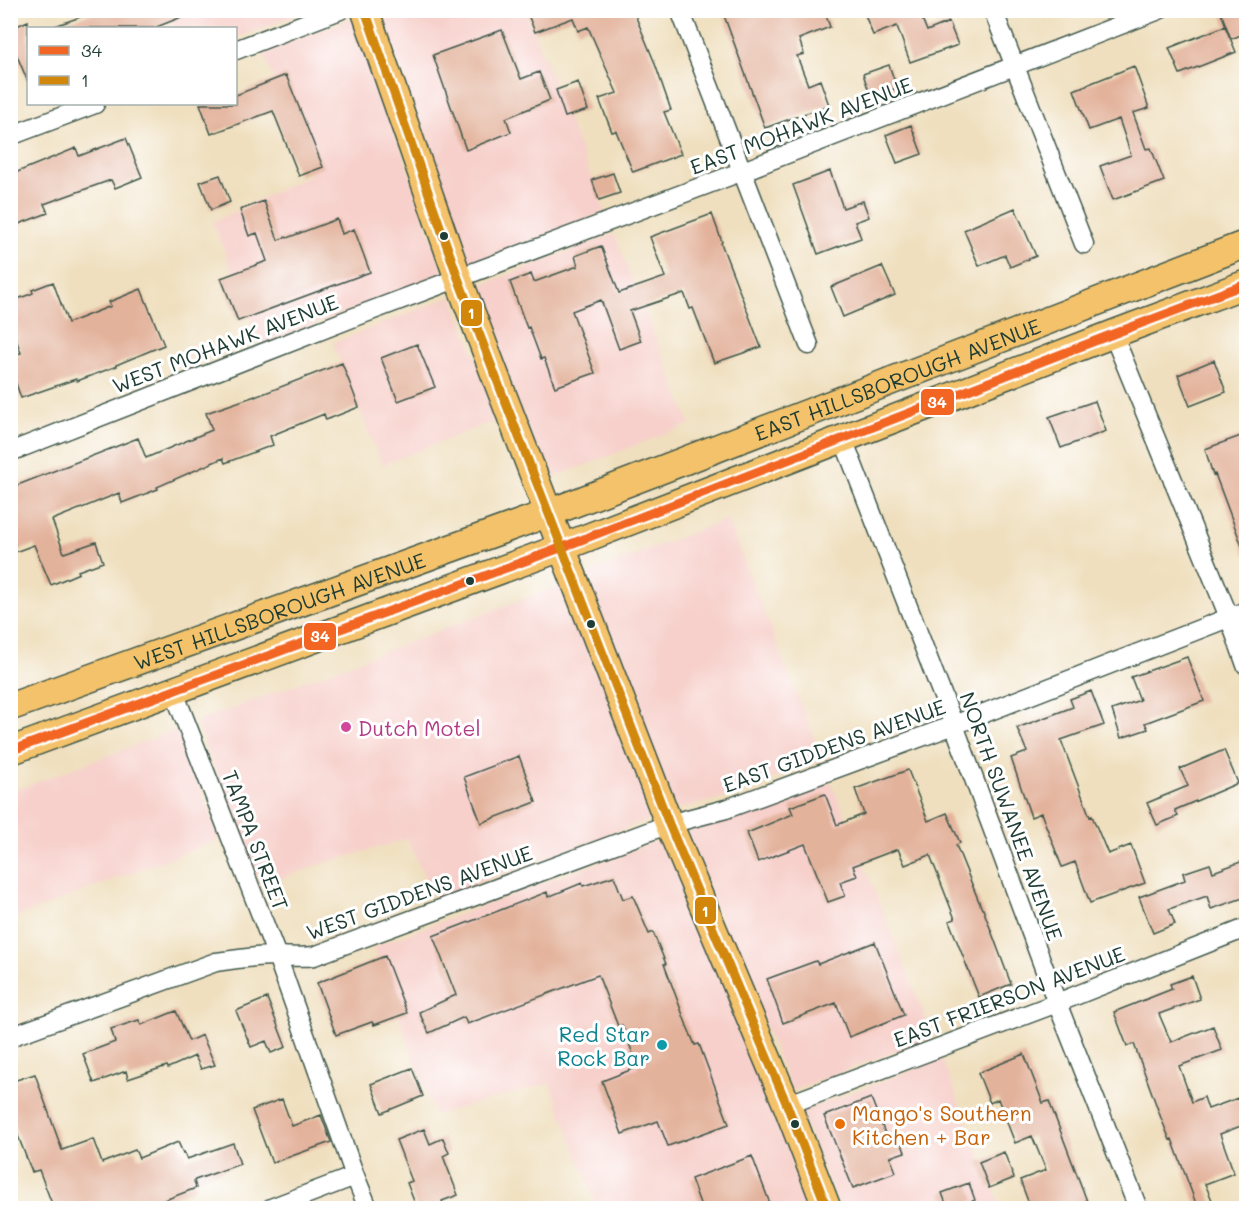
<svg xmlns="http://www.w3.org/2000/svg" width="1257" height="1219" viewBox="0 0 1257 1219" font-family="Mali,sans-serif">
<rect width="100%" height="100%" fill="#fff"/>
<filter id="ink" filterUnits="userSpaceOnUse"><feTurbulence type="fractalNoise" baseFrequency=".0167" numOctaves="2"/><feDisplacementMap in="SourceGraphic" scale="12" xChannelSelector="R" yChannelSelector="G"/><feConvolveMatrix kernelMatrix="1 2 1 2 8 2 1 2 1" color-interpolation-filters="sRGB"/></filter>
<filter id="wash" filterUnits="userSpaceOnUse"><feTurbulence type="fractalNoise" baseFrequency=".008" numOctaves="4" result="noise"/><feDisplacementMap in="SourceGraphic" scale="24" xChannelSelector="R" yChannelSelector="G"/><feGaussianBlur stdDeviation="1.35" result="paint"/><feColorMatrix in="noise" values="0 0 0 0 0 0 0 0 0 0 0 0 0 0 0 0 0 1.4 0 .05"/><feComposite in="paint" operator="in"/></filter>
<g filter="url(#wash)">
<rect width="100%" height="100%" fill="#efdfbe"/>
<!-- built -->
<path fill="#f7d0cb" d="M167,11H308L236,38V28H175Z
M376,11H525L605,212L463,267Z
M356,17L444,275L261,345L213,222L312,174L263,52Z
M614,234L690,424L547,480L471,289Z
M452,296L499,419L382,465L333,343Z
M727,519L823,760L722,798L675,810L584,575Z
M566,583L656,817L435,899L407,839L318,865L260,886L196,722Z
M178,729L220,839L11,919V792Z
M831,782L933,1037L792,1091L684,832L728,820Z
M664,838L816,1208H598L550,1083L435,1115L373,947Z
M942,1059L1001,1208H839L800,1112Z"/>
<g id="blocks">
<!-- building -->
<path fill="#e3b29b" d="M100,10H197V11L154,28H56L55,26Z
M526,10H633L654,61L671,110L664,112L681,154L633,172L616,131L612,132L599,99L617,93L588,27L578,31L573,18L535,32Z
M722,10H824L830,27L799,39L804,54L797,56L808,85L820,80L829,105L765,128Z
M863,10H933L921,16L927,31L949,22L958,45L910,62L897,26L873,35Z
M1220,10H1246V33L1231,39Z
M28,21V82L10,39V29Z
M1225,26L1236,52L1180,74L1169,48Z
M502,30L521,79L539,72L550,100L506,118L511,132L466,150L433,55Z
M889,65L897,88L871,97L863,74Z
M1134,66L1149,108L1133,113L1146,149L1151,148L1164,181L1113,200L1100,166L1131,155L1119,119L1089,130L1074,90Z
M286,75L323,167L299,176L273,111L211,134L200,104H236V95Z
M578,82L588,110L565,117L556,90Z
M911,125L922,154L897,163L886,135Z
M126,138L142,177L115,188L111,180L44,204L48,213L16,225L10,210V175L76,148L79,156Z
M830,171L843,208L863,201L869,217L855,222L861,238L818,254L793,185Z
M613,173L620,193L599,200L592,180Z
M220,175L230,202L211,210L200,182Z
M264,201L278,240L286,237L287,238L337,219L342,234L354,229L370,272L238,321L221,278L267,261L257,233L249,236L240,210Z
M1015,208L1036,256L1010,267L1005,255L979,266L964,230Z
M712,214L722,242L721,243L761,347L714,363L693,308L690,309L684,293L630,311L641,341L619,349L601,300L572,311L595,373L555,387L544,358L541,359L529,327L527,328L510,282L531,274L534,282L578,266L575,256L601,246L619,293L665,277L650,237Z
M882,266L895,295L843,317L831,287Z
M53,282L68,323L111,306L109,302L141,289L164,345L116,365L117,366L77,381L76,379L21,398L10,366V356L21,353L10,322V302L33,293L32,290Z
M417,344L435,387L398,401L381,358Z
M1214,360L1226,392L1190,406L1178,375Z
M342,363L359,407L326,420L324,414L270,436L273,445L225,463L223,458L157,487L158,489L122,503L119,493L52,520L64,553L96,542L103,562L78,571L79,573L51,585L34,545L15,552L10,540V488L138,438L146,458L212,430L206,413L255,396V397Z
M1095,401L1106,431L1061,448L1049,417Z
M1246,434V554H1245L1215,474L1213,475L1205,449Z
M1187,657L1204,701L1145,723L1148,729L1121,738L1112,710L1140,700L1131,677Z
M1091,691L1104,725L1061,740L1090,817L1092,816L1108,854L1131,845L1145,883L1090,903L1075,862L1062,867L1041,813L1031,817L1011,758L1027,752L1017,728L1073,707L1070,699Z
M1224,750L1238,783L1175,810L1178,816L1157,825L1147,803L1188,786L1180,769Z
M519,756L536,802L481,823L464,777Z
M908,770L928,821L947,813L960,843L956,845L982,909H983L1011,984L979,997L949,921L955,919L930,855L905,865L898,849L853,866L857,876L840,882L845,896L828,902L805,844L758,862L747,833L793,814L790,807L825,794L837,825L864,814L855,789Z
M1246,860V897L1211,909L1207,896L1169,909L1175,924L1153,933L1139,897L1185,880L1183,873L1210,864L1213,872Z
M614,876L623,899L633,896L649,934L653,932L666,964H664L687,1026L695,1045L699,1044L729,1124L668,1146L658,1121L622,1134L602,1081L638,1067L622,1025L618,1026L598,975L467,1024L464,1017L429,1033L419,1012L456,995L433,936L547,892L548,897L582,883L583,886Z
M875,942L904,1015L849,1037L836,1003L783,1023L767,979L816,961L818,964Z
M385,956L407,1013L374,1025L372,1022L336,1035L317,983Z
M1192,976L1200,999L1159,1014L1171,1042L1213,1026L1222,1050L1179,1066L1192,1102L1204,1097L1208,1109L1238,1098L1246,1120V1124L1220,1134L1234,1173L1205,1184L1216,1209H1198L1172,1139L1170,1140L1161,1118L1134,1044L1127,1046L1114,1012L1172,989L1170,984Z
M267,998L286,1047L271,1053L266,1041L251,1047L236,1011Z
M176,1011L189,1041L202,1035L215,1065L201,1069L195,1056L168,1068L167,1066L128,1079L126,1071L94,1083L83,1054L115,1042L111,1029L139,1020L141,1025Z
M1024,1054L1043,1103L1049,1101L1090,1209H1031L1020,1180L1046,1170L1032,1136L1015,1143L998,1099L990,1103L978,1073Z
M412,1068L423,1096L382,1113L371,1084Z
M35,1074L62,1150L93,1139L102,1163L135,1150L139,1158L178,1142L183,1153L184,1152L187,1159L233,1143L240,1164L195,1180L194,1181L196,1188L157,1203V1204L147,1209H54L39,1170L32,1172L10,1115V1082Z
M871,1098L888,1141L899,1137L905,1152L890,1157L896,1172L853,1188L824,1116Z
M282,1099L292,1126L321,1115L331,1142L272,1163L252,1110Z
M424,1129L430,1144L443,1138L449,1153L443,1156L458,1195L442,1201L445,1209H417L407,1183L412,1181L396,1140Z
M1004,1152L1014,1178L989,1188L979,1162Z
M752,1156L772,1209H702L691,1179Z
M969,1183L975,1200L954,1209H948L942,1193Z"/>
</g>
</g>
<g filter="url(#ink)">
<use href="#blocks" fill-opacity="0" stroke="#3e5549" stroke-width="1.5"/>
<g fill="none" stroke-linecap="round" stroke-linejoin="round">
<defs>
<path id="minor" d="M680,10L809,345
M993,10L1084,244
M236,50L340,10
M10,136L95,104
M1113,334L1229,617L1246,665
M843,439L954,725L1057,1003L1138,1208
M10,452L352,318L743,171L1159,10
M174,692L277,956L355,1176L368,1208
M10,1037L216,962C236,959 255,956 275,956C288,956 301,958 314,956L669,824L726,809L954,725L1246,611
M787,1105L1057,1003L1246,928
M271,1208L355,1176"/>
<g id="primary">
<path d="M365,10L458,278L500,388L669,824L787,1105L827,1208"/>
<path id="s1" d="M10,707L549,513L1246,244"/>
<path d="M10,751L563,547L1113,334L1246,284"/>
</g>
</defs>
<!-- minor casing -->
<use href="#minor" stroke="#3e5549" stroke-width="21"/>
<!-- primary casing -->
<use href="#primary" stroke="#3e5549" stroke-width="30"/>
<!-- minor -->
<use href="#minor" stroke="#fff" stroke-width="18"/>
<!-- primary -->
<use href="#primary" stroke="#f4c26a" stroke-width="27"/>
<defs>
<path id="bus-1" d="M10,751L563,547L1113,334L1246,284"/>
<path id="bus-2" d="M365,10L458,278L500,388L669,824L787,1105L827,1208"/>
</defs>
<!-- bus-1 casing -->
<use href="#bus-1" stroke="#fff" stroke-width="14"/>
<!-- bus-2 casing -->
<use href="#bus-2" stroke="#fff" stroke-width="14"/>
<!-- bus-1 -->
<use href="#bus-1" stroke="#f26522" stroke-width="9"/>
<!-- bus-2 -->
<use href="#bus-2" stroke="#d2870a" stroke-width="9"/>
</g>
</g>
<!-- markers -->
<g fill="#1f3d34" stroke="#fff" stroke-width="2">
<circle cx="444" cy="236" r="5"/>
<circle cx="470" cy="581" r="5"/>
<circle cx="591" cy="624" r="5"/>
<circle cx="795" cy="1124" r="5"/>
</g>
<circle fill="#d1479c" stroke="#fff" stroke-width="2" cx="346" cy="727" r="6"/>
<circle fill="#0f9aa8" stroke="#fff" stroke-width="2" cx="662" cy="1045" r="6"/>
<circle fill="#e8710a" stroke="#fff" stroke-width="2" cx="840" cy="1124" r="6"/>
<g text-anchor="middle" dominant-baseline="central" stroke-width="6" stroke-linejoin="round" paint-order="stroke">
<!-- street labels -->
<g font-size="21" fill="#1f3d34" stroke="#fff">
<text transform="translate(801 125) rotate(-21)">EAST MOHAWK AVENUE</text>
<text transform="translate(225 343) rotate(-21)">WEST MOHAWK AVENUE</text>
<text stroke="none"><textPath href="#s1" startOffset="946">EAST HILLSBOROUGH AVENUE</textPath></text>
<text stroke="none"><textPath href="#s1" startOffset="286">WEST HILLSBOROUGH AVENUE</textPath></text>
<text transform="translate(834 745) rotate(-20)">EAST GIDDENS AVENUE</text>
<text transform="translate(1012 816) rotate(70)">NORTH SUWANEE AVENUE</text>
<text transform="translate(256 840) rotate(69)">TAMPA STREET</text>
<text transform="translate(419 892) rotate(-20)">WEST GIDDENS AVENUE</text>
<text transform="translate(1009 996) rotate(-21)">EAST FRIERSON AVENUE</text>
</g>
<!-- hotel labels -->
<g font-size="21" fill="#b23c85" stroke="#fff" text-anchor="start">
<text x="358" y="727">Dutch Motel</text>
</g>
<!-- culture labels -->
<g font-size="21" fill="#0d838f" stroke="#fff" text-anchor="end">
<text x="650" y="1033">Red Star<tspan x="650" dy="24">Rock Bar</tspan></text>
</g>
<!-- food labels -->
<g font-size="21" fill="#c56008" stroke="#fff" text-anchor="start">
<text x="852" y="1112">Mango's Southern<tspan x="852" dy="24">Kitchen + Bar</tspan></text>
</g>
</g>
<g stroke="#fff" stroke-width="2">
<rect x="460" y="299" width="23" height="28" rx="6" fill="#d2870a"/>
<rect x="920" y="388" width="35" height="28" rx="6" fill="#f26522"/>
<rect x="303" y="622" width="34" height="29" rx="6" fill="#f26522"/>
<rect x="694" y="896" width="23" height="29" rx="6" fill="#d2870a"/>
</g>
<g font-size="16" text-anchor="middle" font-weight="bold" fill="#fff">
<text x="471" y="319">1</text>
<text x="937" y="408">34</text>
<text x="320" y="642">34</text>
<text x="705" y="917">1</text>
</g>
<!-- margin -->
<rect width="1257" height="1219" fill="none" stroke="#fff" stroke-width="36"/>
<!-- legend -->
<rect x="27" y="27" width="210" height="78" fill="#ffffff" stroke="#a5b1ae" stroke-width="1.5"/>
<rect x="39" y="46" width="30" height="9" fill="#f26522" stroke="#a5b1ae" stroke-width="1.5"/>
<text x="81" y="57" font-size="18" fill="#1f3d34">34</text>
<rect x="39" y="76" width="30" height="9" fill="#d2870a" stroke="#a5b1ae" stroke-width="1.5"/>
<text x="81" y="87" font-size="18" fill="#1f3d34">1</text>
</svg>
